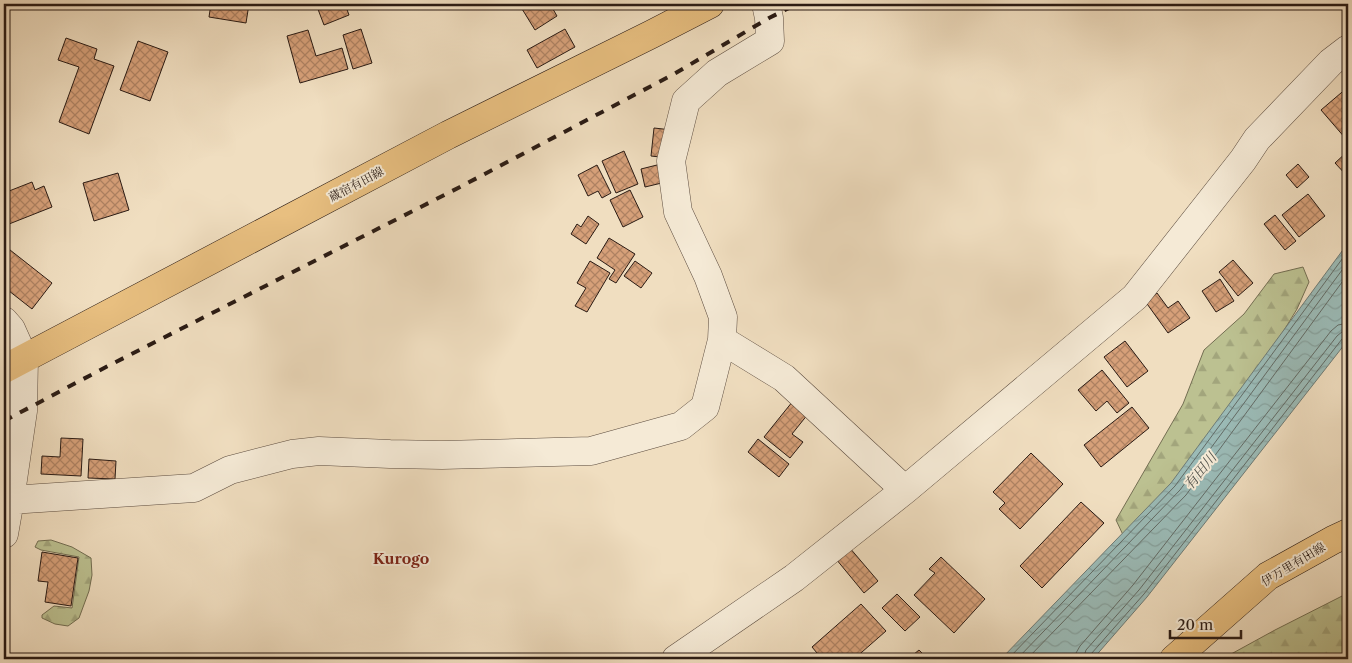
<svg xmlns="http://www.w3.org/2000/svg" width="1352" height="663" viewBox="0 0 1352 663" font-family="'Libre Caslon Text','Noto Serif JP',serif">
<defs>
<pattern id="forest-firs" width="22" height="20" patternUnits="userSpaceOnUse" patternTransform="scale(1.25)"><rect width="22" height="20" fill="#bcc191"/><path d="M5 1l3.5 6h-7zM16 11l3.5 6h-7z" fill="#a2a57c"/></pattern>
<pattern id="water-waves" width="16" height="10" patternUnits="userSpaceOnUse" patternTransform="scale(1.25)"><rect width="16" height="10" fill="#9bbbb7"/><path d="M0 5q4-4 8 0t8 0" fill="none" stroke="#86a09c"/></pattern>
<pattern id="building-cross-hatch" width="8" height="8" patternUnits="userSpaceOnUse" patternTransform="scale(1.25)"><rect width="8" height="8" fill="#d6a079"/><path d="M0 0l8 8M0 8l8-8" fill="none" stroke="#ae8262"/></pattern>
</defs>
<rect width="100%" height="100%" fill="#f0dec0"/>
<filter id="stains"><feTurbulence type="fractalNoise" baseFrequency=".004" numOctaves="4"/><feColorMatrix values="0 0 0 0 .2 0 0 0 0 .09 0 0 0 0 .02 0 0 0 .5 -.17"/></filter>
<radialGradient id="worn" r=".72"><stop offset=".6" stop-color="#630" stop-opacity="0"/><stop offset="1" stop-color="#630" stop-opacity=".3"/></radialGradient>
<!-- forest -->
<path fill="url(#forest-firs)" stroke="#736e52" d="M1303,267L1309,282L1297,309L1224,428L1124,537L1116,520L1183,404L1204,350L1244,314L1274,274Z
M51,540L72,547L91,558L92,575L89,591L79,618L68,626L55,624L42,618V615L54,606L72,608L79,557L41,550L35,547L38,541Z
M1348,593V659H1222L1275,630Z"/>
<!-- water -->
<path fill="url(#water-waves)" stroke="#6e7b76" d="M1348,243V340L1147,597L1093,659H1001L1171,483Z"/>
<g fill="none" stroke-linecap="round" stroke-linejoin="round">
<!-- shore -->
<path stroke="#626b66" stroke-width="1" d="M1008,659L1175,486L1348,251
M1017,659L1180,490L1348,262
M1027,659L1186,495L1348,274
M1076,659V653L1080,646L1133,585L1331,331L1338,325L1348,323
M1083,659L1086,650L1139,590L1337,336L1343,331H1348
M1089,659L1091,654L1144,594L1342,339L1345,337H1348"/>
</g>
<!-- building -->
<path fill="url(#building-cross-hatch)" stroke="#2a1b14" d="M211,4H249L246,23L209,17Z
M316,4H345L349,15L324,25Z
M519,4H550L557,16L535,30Z
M361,29L372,63L353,69L343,35Z
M565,29L575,47L537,68L527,50Z
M308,30L316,56L342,48L348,69L300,83L287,36Z
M66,38L97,49L94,59L114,66L89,134L59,122L79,67L58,60Z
M138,41L168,52L150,101L120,90Z
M1348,87V137L1346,139L1321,110Z
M654,128L672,130L668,158L651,156Z
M624,151L638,184L616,193L602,161Z
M1348,151V177L1335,163Z
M665,163L670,181L645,187L641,169Z
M1298,164L1309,177L1297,188L1286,175Z
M597,165L611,193L602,198L598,191L588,196L578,175Z
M118,173L129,210L94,221L83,183Z
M32,182L35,190L44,186L52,207L4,226V193Z
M630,190L643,217L623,227L610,200Z
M1308,194L1325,216L1299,237L1282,215Z
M1275,215L1296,241L1285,250L1264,224Z
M588,216L599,224L586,244L571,234L577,224L581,227Z
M609,238L635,254L616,283L609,279L615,270L597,258Z
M5,246L52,283L32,309L4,287V248Z
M1233,260L1253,283L1238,296L1219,272Z
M590,261L610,273L587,312L575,306L586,288L577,283Z
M635,261L652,273L641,288L624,276Z
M1220,279L1234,301L1216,312L1202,291Z
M1157,293L1168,308L1178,301L1190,318L1168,333L1145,301Z
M1125,341L1148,371L1127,387L1104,357Z
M1102,370L1129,403L1117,413L1107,401L1096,411L1078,390Z
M797,396L812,409L792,434L803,442L790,458L764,437Z
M1132,407L1149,428L1101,467L1084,445Z
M61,438L83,439L81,476L41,474L42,456L60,457Z
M758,439L789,464L779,477L748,452Z
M1031,453L1063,484L1020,529L999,509L1005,503L993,492Z
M89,459L116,461L115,479L88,478Z
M1081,502L1104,523L1042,588L1020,566Z
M849,547L878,581L864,593L836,559Z
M42,552L78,558L71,606L45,602L48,582L38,581Z
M941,557L985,599L954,633L914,595L935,573L929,569Z
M897,594L920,617L905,631L882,608Z
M861,604L886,631L854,659H822L812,647Z
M919,650L928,659H908Z"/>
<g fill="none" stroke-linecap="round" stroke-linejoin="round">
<defs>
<path id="minor" d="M766,4L769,18L770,41L717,73L686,101L671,161L678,212L708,276L723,317L722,340L784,378L905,490
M4,321L11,329L24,358L23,411L10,500L4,534
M10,500L194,488L230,470L292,454L319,451L390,454L442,455L591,451L681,426L705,407L722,340
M676,659L794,578L905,490L1135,297L1243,160L1257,139L1331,62L1348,49"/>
<path id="major" d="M4,369L448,135L652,34L710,4
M1174,659L1268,576L1333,540L1348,533"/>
</defs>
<!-- minor casing -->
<use href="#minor" stroke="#5c4c3f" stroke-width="29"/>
<!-- major casing -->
<use href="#major" stroke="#2a1b14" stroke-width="29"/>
<!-- minor -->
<use href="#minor" stroke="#f5ead6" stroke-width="28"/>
<!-- major -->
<use href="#major" stroke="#e8bf80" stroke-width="28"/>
<!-- rail -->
<path stroke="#2a1b14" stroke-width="4" stroke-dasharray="9 9" stroke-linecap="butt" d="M4,421L106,367L460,187L674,74L769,18L797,4"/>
</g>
<g text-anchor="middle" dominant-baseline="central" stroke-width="4" stroke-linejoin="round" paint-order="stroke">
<!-- street labels -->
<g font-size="12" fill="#2a1b14" stroke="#f5ead6">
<text transform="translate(356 184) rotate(-28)">蔵宿有田線</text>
<text transform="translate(1293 564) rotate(-31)">伊万里有田線</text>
</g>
<!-- water labels -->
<g font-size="14" font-style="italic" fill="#52534d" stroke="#f5ead6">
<text transform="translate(1200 471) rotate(-51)">有田川</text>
</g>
<!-- quarter labels -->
<g font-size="15" font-weight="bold" fill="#7a1f14" stroke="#f5ead6">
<text x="401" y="558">Kurogo</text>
</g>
</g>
<!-- margin -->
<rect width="1352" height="663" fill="none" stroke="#f0dec0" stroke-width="20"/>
<rect x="5" y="5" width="1342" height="653" fill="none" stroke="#2a1b14" stroke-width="2.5"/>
<rect x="10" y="10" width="1332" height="643" fill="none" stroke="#2a1b14"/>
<!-- scale -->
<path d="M1170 630v8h71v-8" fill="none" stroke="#2a1b14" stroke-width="2.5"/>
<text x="1177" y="630" font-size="15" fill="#2a1b14" stroke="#f5ead6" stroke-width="4" paint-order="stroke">20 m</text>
<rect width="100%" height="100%" filter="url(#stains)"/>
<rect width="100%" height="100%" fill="url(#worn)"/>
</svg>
